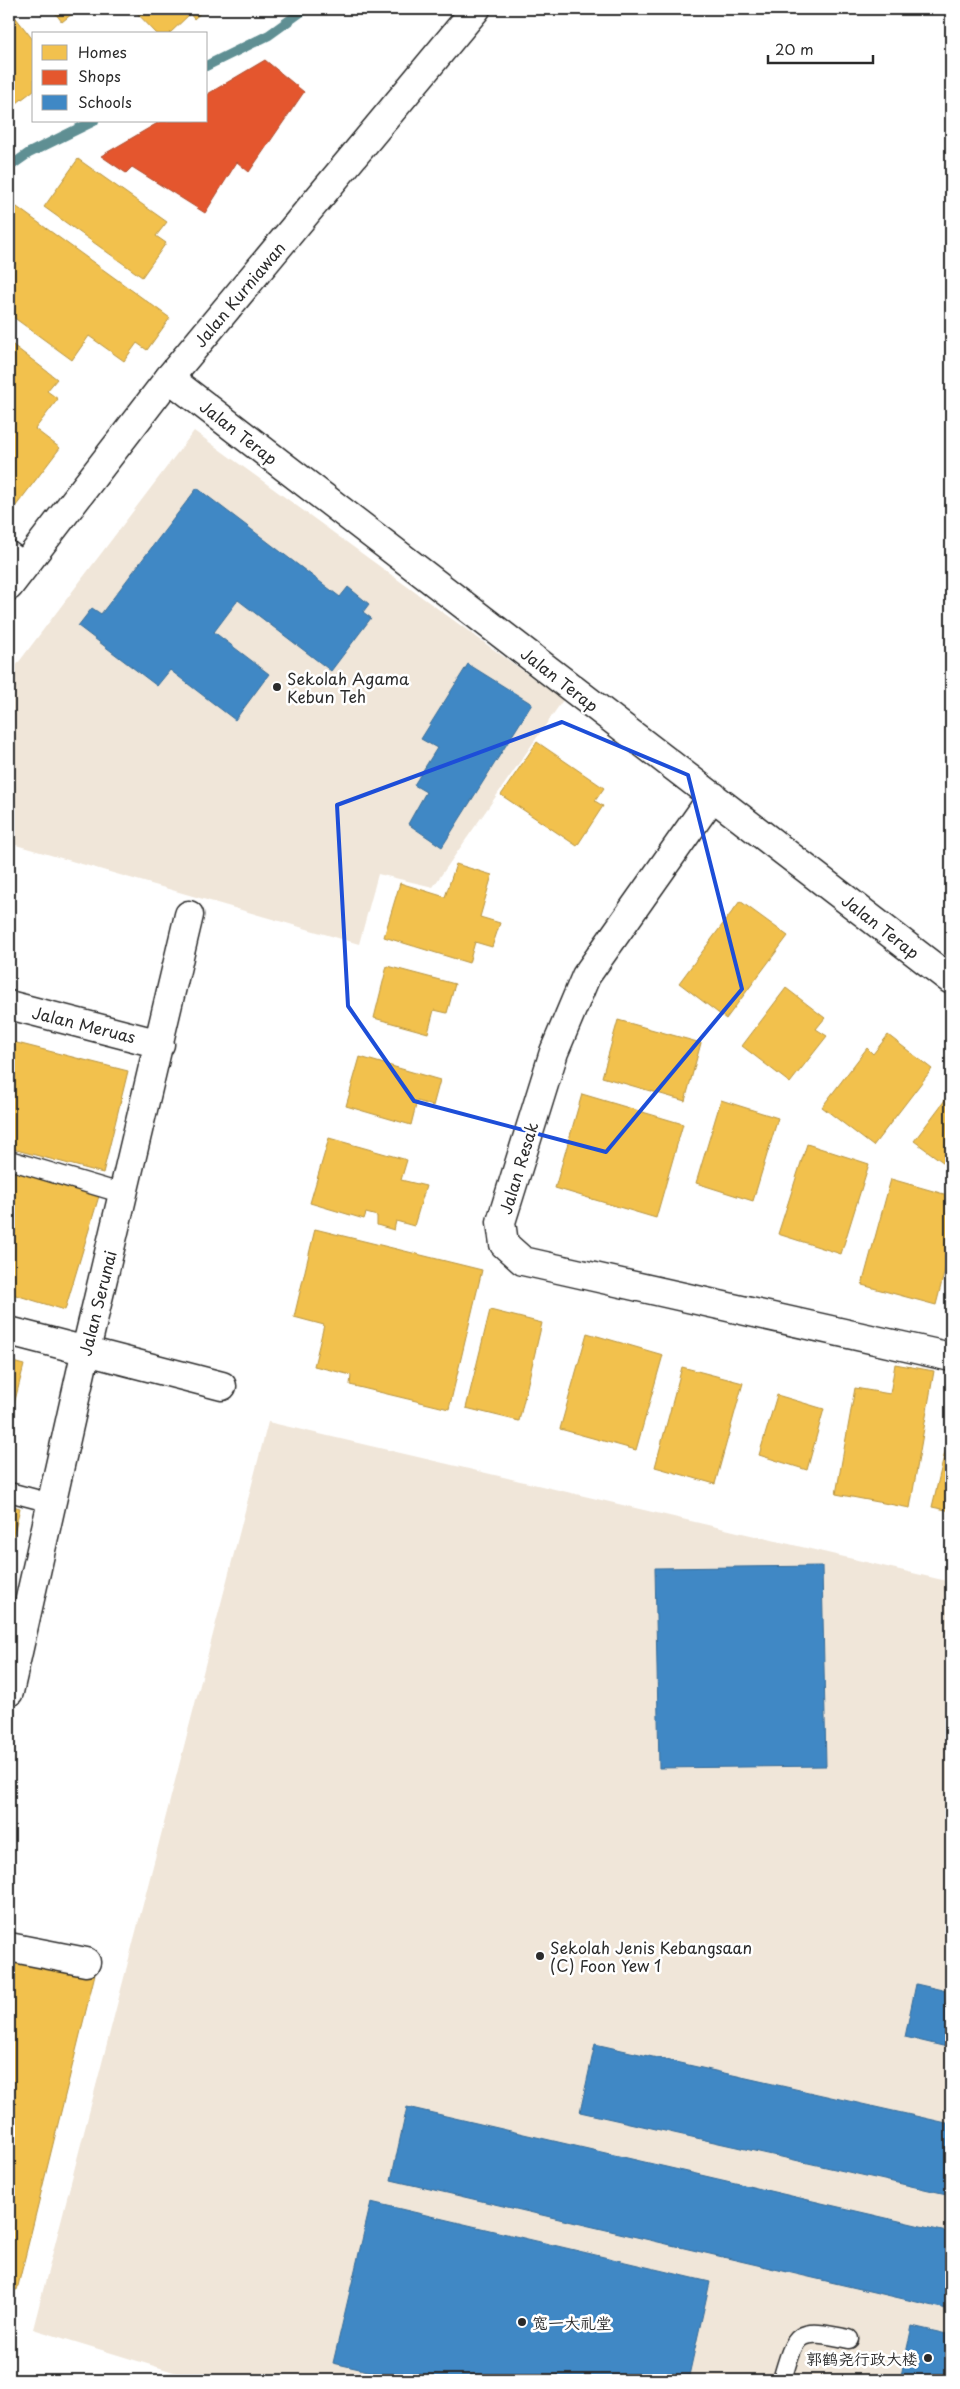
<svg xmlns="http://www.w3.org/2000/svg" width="960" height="2389" viewBox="0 0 960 2389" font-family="'Playpen Sans','LXGW WenKai TC',sans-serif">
<rect width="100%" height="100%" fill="#fff"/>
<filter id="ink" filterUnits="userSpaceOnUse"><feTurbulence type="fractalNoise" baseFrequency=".02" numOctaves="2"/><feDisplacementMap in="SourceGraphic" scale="10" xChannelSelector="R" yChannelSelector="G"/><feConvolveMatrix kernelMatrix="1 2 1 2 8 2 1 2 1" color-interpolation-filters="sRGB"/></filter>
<g filter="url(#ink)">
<!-- built -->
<path fill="#f0e6d9" d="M194,431L563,700L433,887L378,874L359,944L9,843V675Z
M268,1422L951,1582V2380H200L33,2329Z"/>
<!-- homes -->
<path fill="#f2c14e" stroke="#b69444" d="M9,9L34,41V90L9,109Z
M52,9H78L62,22Z
M133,9H205L194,19L190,14L169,34H157Z
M78,159L167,222L156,236L166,243L142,277L44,207Z
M10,202L170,318L147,350L137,343L124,361L89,336L72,360L9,314Z
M9,342L57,379L47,391L58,399L35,429L60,448L9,515Z
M537,742L604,788L595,801L603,806L577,846L501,795Z
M456,864L492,875L480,917L500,923L492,947L475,942L469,963L384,937L400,883L445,897Z
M740,901L788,936L726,1019L679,983Z
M387,966L455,984L447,1013L434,1010L428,1033L374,1018Z
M786,988L825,1018L816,1029L827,1036L790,1083L742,1046Z
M618,1020L701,1043L685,1101L602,1077Z
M888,1035L932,1069L873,1146L822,1107L867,1048L873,1054Z
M9,1041L128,1071L103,1173L9,1148Z
M360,1057L440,1080L433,1106L417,1101L411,1125L346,1106Z
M951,1092V1168L914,1141Z
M582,1094L683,1124L656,1218L555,1188Z
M721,1100L778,1118L753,1201L696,1183Z
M329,1138L407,1160L401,1180L426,1186L414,1226L396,1221L394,1230L377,1225V1216L366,1213L364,1219L310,1203Z
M807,1144L869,1164L841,1254L778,1234Z
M9,1169L99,1196L65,1310L9,1293Z
M891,1179L951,1196V1246L936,1305L862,1285Z
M315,1229L482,1270L449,1409L350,1385L351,1375L314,1366L324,1325L294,1317Z
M490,1310L542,1323L519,1421L466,1408Z
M587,1333L663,1355L636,1450L560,1429Z
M9,1361L24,1365L9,1424Z
M895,1364L934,1371L910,1508L836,1494L855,1388L890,1394Z
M682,1367L743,1383L715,1484L655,1467Z
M777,1395L824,1409L807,1470L759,1455Z
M951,1427V1511L932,1507Z
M9,1505L20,1508L9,1554Z
M9,1952L95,1974L17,2290L9,2288Z"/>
<!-- shops -->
<path fill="#e4572e" stroke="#ac4a2d" d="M265,60L304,92L249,172L237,162L205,213L132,167L126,173L101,156L161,121H206V95Z"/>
<!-- schools -->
<path fill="#3f88c5" stroke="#396c97" d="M197,488L340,597L348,587L369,604L363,612L371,618L331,671L238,600L214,632L269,674L235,720L170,670L157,686L78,626L92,608L101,614Z
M468,664L532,704L442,847L408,824L426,792L414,785L437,748L421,739Z
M822,1566L826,1766L659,1768L655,1568Z
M916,1984L951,1992V2048L905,2037Z
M595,2044L951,2124V2195L580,2112Z
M407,2107L951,2233V2310L391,2180Z
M371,2202L710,2282L688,2380H408L333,2363Z
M912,2326L951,2335V2380H900Z"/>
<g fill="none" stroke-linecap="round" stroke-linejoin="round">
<!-- stream -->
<path stroke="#5f8f93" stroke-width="10" d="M206,66L269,35L305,9
M9,167L29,153L94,121"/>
<defs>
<path id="service" d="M9,550L27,563
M9,1160L124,1194
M9,1492L51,1503
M782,2380C796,2331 797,2328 849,2339"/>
<path id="minor" d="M169,378L951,980
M713,796L586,976L554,1052L501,1222L504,1244L523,1261L951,1357
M9,1005L160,1044
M9,1331L222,1386
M9,1692L86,1350L189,915
M9,1947L86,1962"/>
<path id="tertiary" d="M9,586L169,378L476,9"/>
</defs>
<!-- service casing -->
<use href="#service" stroke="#2b2b2b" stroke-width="21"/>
<!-- minor casing -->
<use href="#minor" stroke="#2b2b2b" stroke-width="31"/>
<!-- tertiary casing -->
<use href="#tertiary" stroke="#2b2b2b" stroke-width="31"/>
<!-- service -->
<use href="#service" stroke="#fff" stroke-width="18"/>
<!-- minor -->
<use href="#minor" stroke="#fff" stroke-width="28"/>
<!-- tertiary -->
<use href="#tertiary" stroke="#fff" stroke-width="28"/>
</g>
</g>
<!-- marked area -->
<path fill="none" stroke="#1d4ed8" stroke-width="4" stroke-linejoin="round" d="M562,722L688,775L742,989L606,1152L414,1101L348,1006L337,805Z"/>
<!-- markers -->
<g fill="#2b2b2b" stroke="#fff" stroke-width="2">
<circle cx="277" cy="687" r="5"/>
<circle cx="540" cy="1956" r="5"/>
<circle cx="522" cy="2322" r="5"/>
<circle cx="928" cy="2358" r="5"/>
</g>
<g text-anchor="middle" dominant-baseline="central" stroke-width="5" stroke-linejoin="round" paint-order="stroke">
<!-- street labels -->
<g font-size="16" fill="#2b2b2b" stroke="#fff">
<text transform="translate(239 294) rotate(-50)">Jalan Kurniawan</text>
<text transform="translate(239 432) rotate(38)">Jalan Terap</text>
<text transform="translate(560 679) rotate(38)">Jalan Terap</text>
<text transform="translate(881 926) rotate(38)">Jalan Terap</text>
<text transform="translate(84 1024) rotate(14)">Jalan Meruas</text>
<text transform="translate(518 1168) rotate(-73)">Jalan Resak</text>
<text transform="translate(97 1303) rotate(-76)">Jalan Serunai</text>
</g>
<!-- poi labels -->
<g font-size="16" fill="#2b2b2b" stroke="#fff" text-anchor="start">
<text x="287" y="678">Sekolah Agama<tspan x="287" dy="18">Kebun Teh</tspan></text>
<text x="550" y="1947">Sekolah Jenis Kebangsaan<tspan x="550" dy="18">(C) Foon Yew 1</tspan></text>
<text x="532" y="2322">宽一大礼堂</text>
<text x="918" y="2358" text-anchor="end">郭鹤尧行政大楼</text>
</g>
</g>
<!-- margin -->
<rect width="960" height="2389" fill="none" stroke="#fff" stroke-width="30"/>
<rect x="15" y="15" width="930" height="2359" fill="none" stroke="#2b2b2b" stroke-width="2" filter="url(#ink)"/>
<!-- legend -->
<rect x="32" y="32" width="175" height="90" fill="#ffffff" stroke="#aaaaaa"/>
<rect x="42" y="45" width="25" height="15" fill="#f2c14e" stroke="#aaaaaa"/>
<text x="78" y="58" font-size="15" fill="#2b2b2b">Homes</text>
<rect x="42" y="70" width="25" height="15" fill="#e4572e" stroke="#aaaaaa"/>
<text x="78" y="82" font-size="15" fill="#2b2b2b">Shops</text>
<rect x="42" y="95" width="25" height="15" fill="#3f88c5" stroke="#aaaaaa"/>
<text x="78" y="108" font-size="15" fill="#2b2b2b">Schools</text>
<!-- scale -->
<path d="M768 55v8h105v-8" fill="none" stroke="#2b2b2b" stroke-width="2.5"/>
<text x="775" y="55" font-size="15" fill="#2b2b2b" stroke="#ffffff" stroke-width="4" paint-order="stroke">20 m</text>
</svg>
